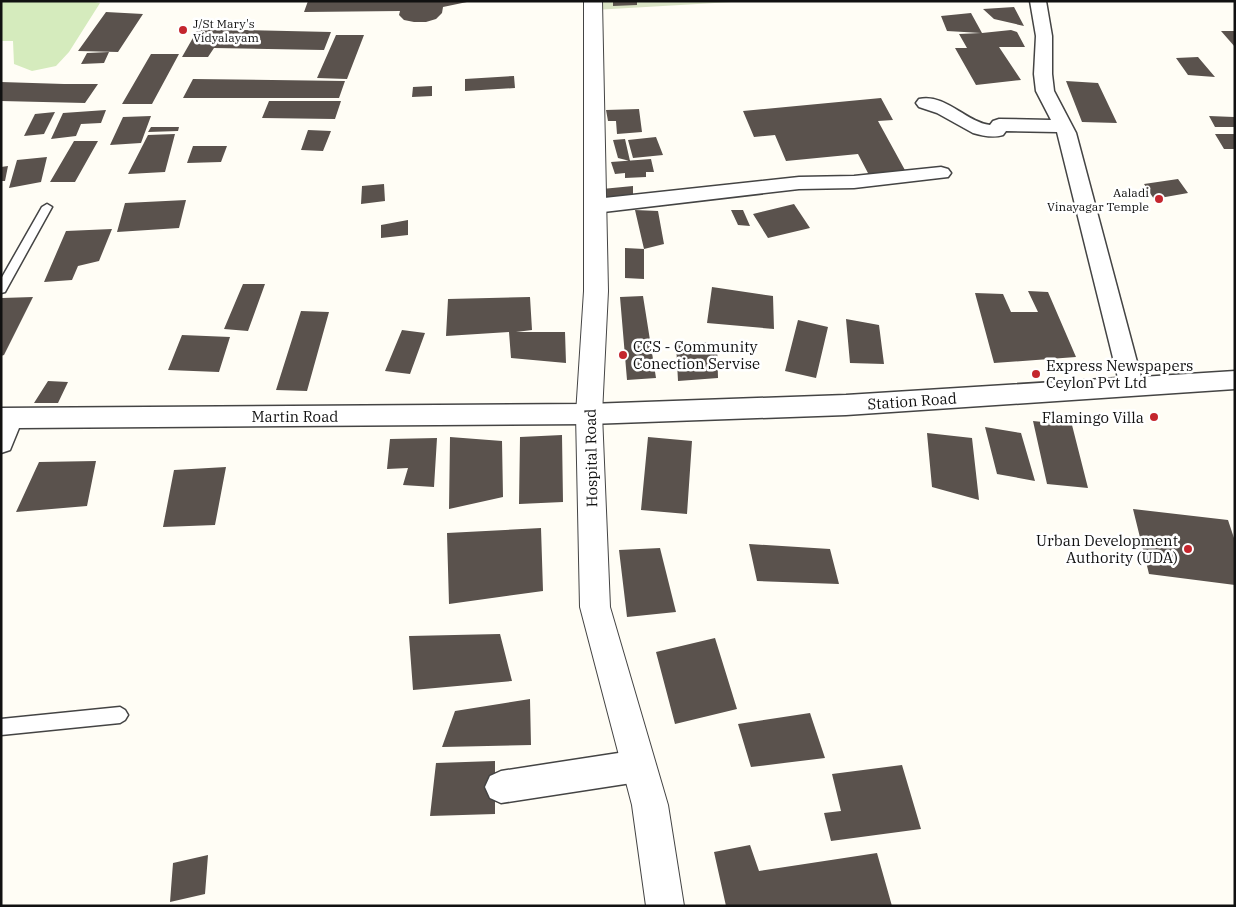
<svg xmlns="http://www.w3.org/2000/svg" width="1236" height="907" viewBox="0 0 1236 907" font-family="'IBM Plex Serif',serif">
<rect width="100%" height="100%" fill="#fffdf5"/>
<!-- green -->
<path fill="#d5ebbd" d="M1,1H90L100,3L69,52L56,66L32,71L14,64L13,41H1Z"/>
<!-- cemetery -->
<path fill="#d9e3c4" d="M593,1H732V2L594,10Z"/>
<!-- building -->
<path fill="#5a524d" d="M308,1H467V2L443,7L442,13L436,19L426,22H414L404,20L399,15L400,11L304,12Z
M613,1H637V5L613,6Z
M1014,7L1024,26L994,19L983,9Z
M106,12L143,14L118,52L78,51Z
M971,13L982,33L1011,30L1017,32L1025,47H999L1021,80L976,85L955,48H967L959,34L981,33L947,31L941,16Z
M198,29L331,32L324,50L214,48L208,57H182Z
M1221,31H1235V47Z
M336,35H364L347,79L317,78Z
M109,52L104,63L81,64L87,53Z
M151,54H179L152,104H122Z
M1198,57L1215,77L1188,75L1176,58Z
M514,76L515,88L465,91V79Z
M193,79L345,81L339,98H183Z
M1066,81L1098,83L1117,123L1082,122Z
M1,82L64,84H98L85,103L1,101Z
M432,86V96L412,97L413,87Z
M881,98L893,120L878,121L906,172L869,175L858,154L786,161L775,135L754,137L743,111Z
M269,101H341L335,119L262,118Z
M639,109L642,132L617,134L616,121H608L606,110Z
M106,110L101,123L81,124L76,136L51,139L63,113Z
M55,112L44,134L24,136L35,114Z
M151,116L141,143L110,145L123,117Z
M1209,116L1234,117L1235,127H1215Z
M151,127H179L178,131L148,132Z
M308,130L331,131L323,151L301,150Z
M175,134L165,172L128,174L148,135Z
M1215,134H1235V149H1224Z
M656,137L663,155L633,158L628,140Z
M625,139L630,161L618,158L613,140Z
M74,141H98L75,182H50Z
M193,146H227L221,162L187,163Z
M47,157L41,182L9,188L17,160Z
M651,159L654,172H646V177L625,178V173L615,174L611,162Z
M8,166L5,181H1V167Z
M1178,179L1188,193L1154,199L1144,184Z
M384,184L385,201L361,204L362,186Z
M633,186V200L605,199L602,189Z
M186,200L179,228L117,232L125,203Z
M794,204L810,228L768,238L753,214Z
M635,210L658,211L664,244L644,249Z
M731,210H743L750,226L738,225Z
M408,220V235L381,238V225Z
M112,229L99,261L78,266L72,280L44,282L66,231Z
M625,248L644,249V279L625,278Z
M243,284H265L248,331L224,329Z
M712,287L773,296L774,329L707,323Z
M1028,291L1048,292L1076,357L994,363L975,293L1003,294L1011,312H1038Z
M643,296L656,378L627,380L620,297Z
M33,297L4,355L1,356L2,298Z
M530,297L532,330L516,332H565L566,363L511,358L509,332L446,336L448,299Z
M301,311L329,312L307,391L276,390Z
M846,319L879,325L884,364L850,363Z
M798,320L828,327L816,378L785,371Z
M402,330L425,333L410,374L385,371Z
M182,335L230,337L219,372L168,370Z
M717,342L718,378L678,381L676,343Z
M48,381L68,382L58,403H34Z
M1033,421L1072,425L1088,488L1047,484Z
M985,427L1021,433L1035,481L997,474Z
M927,433L972,438L979,500L932,487Z
M562,435L563,502L519,504L520,437Z
M450,437L502,441L503,497L449,509Z
M648,437L692,441L687,514L641,510Z
M437,438L434,487L403,485L408,468L387,469L390,439Z
M96,461L87,506L16,512L39,462Z
M226,467L215,525L163,527L174,470Z
M1133,509L1228,520L1235,541V585L1149,574Z
M541,528L543,591L449,604L447,533Z
M749,544L830,549L839,584L757,581Z
M660,548L676,612L627,617L619,550Z
M500,634L512,681L413,690L409,636Z
M715,638L737,709L675,724L656,652Z
M530,699L531,745L442,747L455,711Z
M810,713L825,758L751,767L738,724Z
M495,761V814L430,816L436,763Z
M902,765L921,829L831,841L824,813L841,811L832,774Z
M750,845L759,871L877,853L892,906H726L714,852Z
M208,855L205,894L170,902L173,863Z"/>
<g fill="none" stroke-linecap="round" stroke-linejoin="round">
<defs>
<path id="service" d="M47,204L52,207L5,292L1,293V279L42,207Z
M120,707L125,710L128,715L125,720L120,723L1,735V719Z"/>
<path id="minor" d="M1030,1H1046L1052,36V74L1054,91L1076,133L1141,377L1235,371V389L846,415L589,424L19,428L10,450L1,453V408L589,404L846,395L1118,378L1057,132L1006,131L1003,135C993,138 983,136 973,133L937,113L919,107L916,103L919,99C945,93 966,122 990,125L993,121L999,119L1051,120L1036,91L1034,74L1036,36Z
M941,167L948,169L951,173L948,177L854,188L799,189L595,213L588,211L585,206L588,201L595,199L799,177L854,176Z
M638,750L649,755L654,766L649,777L638,782L501,803L490,798L485,787L490,776L501,771Z"/>
<path id="tertiary" d="M584,1H602L608,291L602,414L610,607L668,805L684,906H646L632,805L580,607L576,414L584,291Z"/>
</defs>
<!-- service casing -->
<use href="#service" stroke="#444" stroke-width="3"/>
<!-- minor casing -->
<use href="#minor" stroke="#444" stroke-width="3"/>
<!-- tertiary casing -->
<use href="#tertiary" stroke="#444" stroke-width="2"/>
<!-- service -->
<use href="#service" fill="#fff" fill-rule="evenodd"/>
<!-- minor -->
<use href="#minor" fill="#fff" fill-rule="evenodd"/>
<!-- tertiary -->
<use href="#tertiary" fill="#fff" fill-rule="evenodd"/>
</g>
<!-- markers -->
<g fill="#c4262e" stroke="#fff" stroke-width="2">
<circle cx="183" cy="30" r="5"/>
<circle cx="1159" cy="199" r="5"/>
<circle cx="623" cy="355" r="5"/>
<circle cx="1036" cy="374" r="5"/>
<circle cx="1154" cy="417" r="5"/>
<circle cx="1188" cy="549" r="5"/>
</g>
<g text-anchor="middle" dominant-baseline="central" stroke-width="5" stroke-linejoin="round" paint-order="stroke">
<!-- far-poi labels -->
<g font-size="12" fill="#111" stroke="#fff" text-anchor="start">
<text x="193" y="23">J/St Mary's<tspan x="193" dy="14">Vidyalayam</tspan></text>
<text x="1149" y="192" text-anchor="end">Aaladi<tspan x="1149" dy="14">Vinayagar Temple</tspan></text>
</g>
<!-- poi labels -->
<g font-size="15" fill="#111" stroke="#fff" text-anchor="start">
<text x="633" y="346">CCS - Community<tspan x="633" dy="17">Conection Servise</tspan></text>
<text x="1046" y="365">Express Newspapers<tspan x="1046" dy="17">Ceylon Pvt Ltd</tspan></text>
<text x="1144" y="417" text-anchor="end">Flamingo Villa</text>
<text x="1178" y="540" text-anchor="end">Urban Development<tspan x="1178" dy="17">Authority (UDA)</tspan></text>
</g>
<!-- street labels -->
<g font-size="15" fill="#111" stroke="#fff">
<text transform="translate(912 401) rotate(-4)">Station Road</text>
<text x="295" y="416">Martin Road</text>
<text transform="translate(591 458) rotate(-91)">Hospital Road</text>
</g>
</g>
<!-- border -->
<rect width="1236" height="907" fill="none" stroke="#111111" stroke-width="5"/>
</svg>
